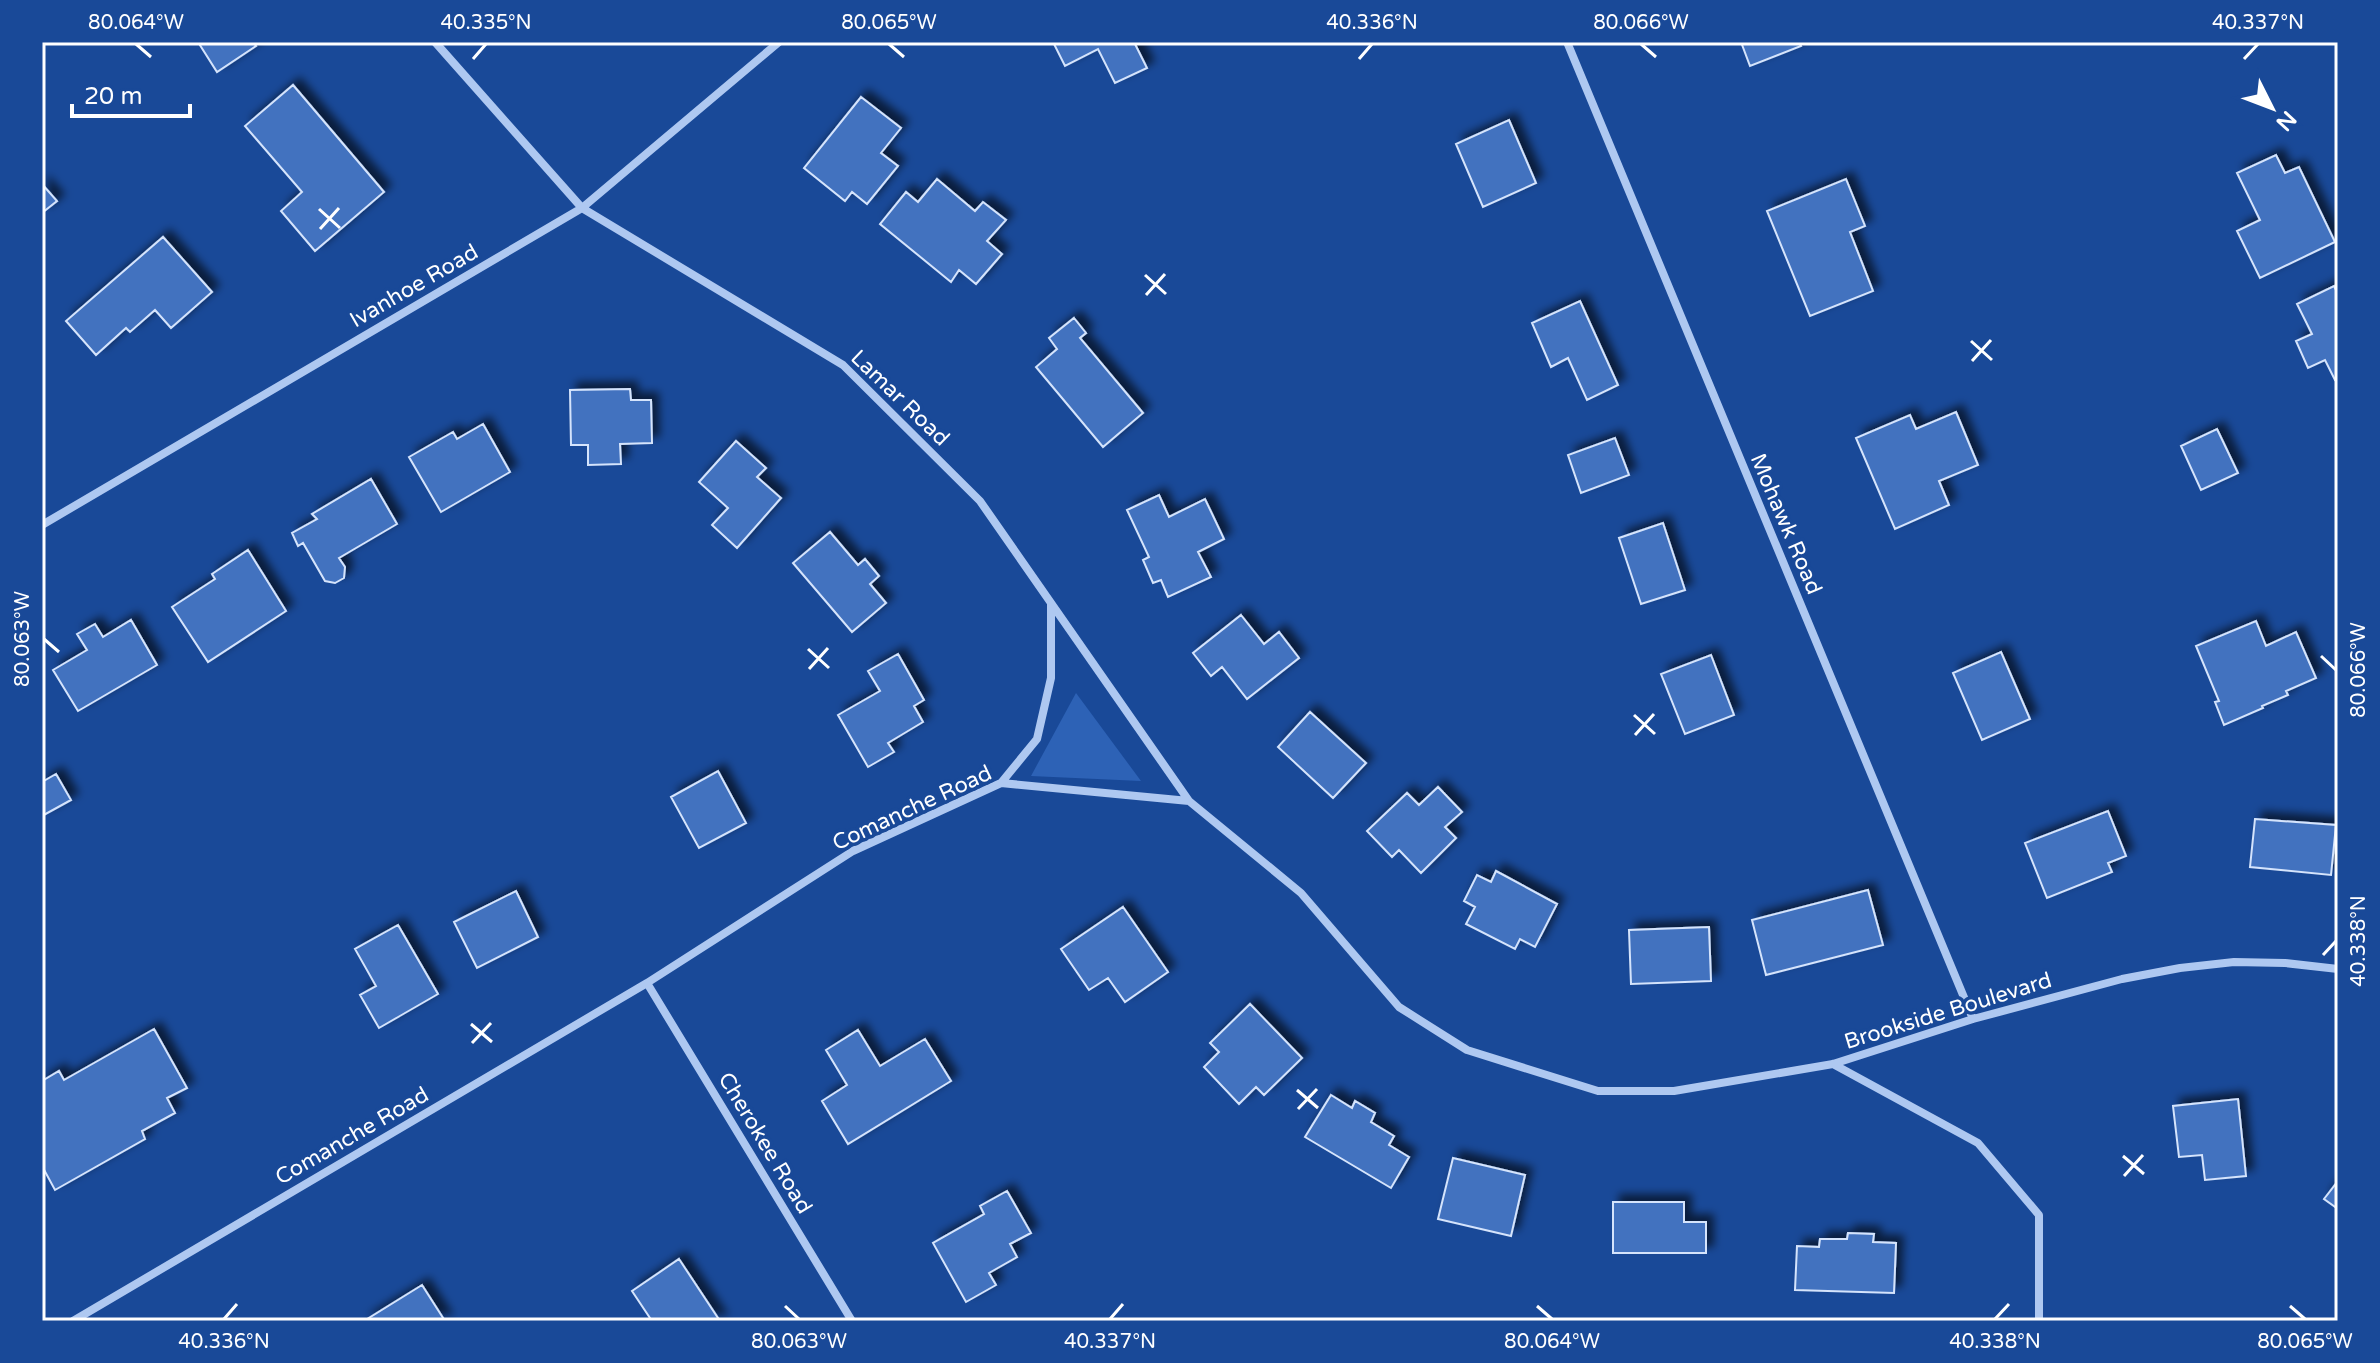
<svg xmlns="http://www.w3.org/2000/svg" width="2380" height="1363" viewBox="0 0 2380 1363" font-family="'Varela Round',sans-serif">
<defs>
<filter id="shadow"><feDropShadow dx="7" dy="-7" stdDeviation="4" flood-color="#0009"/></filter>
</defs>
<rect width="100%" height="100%" fill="#194998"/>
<!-- green -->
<path fill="#2d62b6" d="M1076,693L1141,781L1031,776Z"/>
<!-- building -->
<path fill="#4272bf" stroke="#d5e4fc" stroke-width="2" filter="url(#shadow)" d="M198,42H253L256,46L217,72Z
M1053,42H1134L1147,68L1115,83L1098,49L1065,66Z
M1741,42H1799L1801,46L1750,66Z
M293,85L384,192L315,251L281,211L302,192L245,126Z
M861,97L901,128L881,153L898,166L867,204L852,192L845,201L804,168Z
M1509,120L1536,183L1483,207L1456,144Z
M2276,155L2285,173L2299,167L2335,242L2260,278L2237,231L2260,220L2237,173Z
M937,179L975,211L983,202L1006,220L987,241L1002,254L976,284L959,270L951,282L880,224L906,192L918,202Z
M1846,179L1865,226L1850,232L1873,291L1810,316L1767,211Z
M42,184L57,201L42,213Z
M163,237L212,292L171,328L155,310L130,332L126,328L96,355L66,321Z
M2334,286L2338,294V379L2335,380L2325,360L2308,368L2296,341L2312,334L2297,304Z
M1580,301L1618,385L1587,400L1568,358L1551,367L1532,323Z
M1074,318L1086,333L1080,338L1143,413L1103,447L1036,367L1057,349L1049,338Z
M630,389L631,400H651L652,443L620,444L621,464L588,465V445H571L570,390Z
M1956,412L1978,465L1939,481L1949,505L1895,529L1856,438L1910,415L1916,429Z
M483,424L510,472L441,512L409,457L453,432L457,439Z
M2217,429L2238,473L2201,490L2181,446Z
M1615,438L1629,475L1581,493L1568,455Z
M736,441L766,468L757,477L781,498L737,548L712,525L728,508L699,482Z
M371,479L397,524L339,558L345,567L344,578L335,583L325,581L303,543L298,546L292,533L317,519L312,514Z
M1159,495L1169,517L1205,499L1224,539L1198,552L1211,577L1168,597L1161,580L1153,583L1143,560L1149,557L1127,510Z
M1663,523L1685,590L1641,604L1619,538Z
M830,532L858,565L865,559L879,576L870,584L886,603L852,632L793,563Z
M248,550L286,611L208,662L172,607L215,579L212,574Z
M1241,615L1264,644L1279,632L1299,658L1247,699L1222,667L1211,676L1193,653Z
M131,620L157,665L78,711L53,670L87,650L77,634L95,624L103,637Z
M2256,621L2266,646L2296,632L2316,678L2286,691L2288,695L2262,706L2263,708L2224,725L2215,702L2219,701L2196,646Z
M2001,652L2030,719L1982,740L1953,673Z
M898,654L924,700L914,706L923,722L888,743L894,752L868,767L838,715L880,691L868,671Z
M1711,655L1734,715L1685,734L1661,674Z
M1310,712L1366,763L1333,798L1278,747Z
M718,771L746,823L699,848L671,797Z
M56,774L71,800L42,816V782Z
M1438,787L1462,812L1445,827L1456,838L1421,873L1399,850L1392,857L1367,831L1407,793L1419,805Z
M2108,811L2126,856L2108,863L2112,872L2047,898L2025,843Z
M2255,819L2336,825L2331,875L2250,867Z
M1496,871L1557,904L1535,947L1520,939L1515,949L1466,924L1475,907L1464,901L1477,875L1491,882Z
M1868,890L1883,945L1766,975L1752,920Z
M516,891L538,937L477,968L454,922Z
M1123,907L1168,972L1125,1002L1108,978L1089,990L1061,949Z
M398,925L438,994L379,1028L360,995L376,986L355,949Z
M1709,927L1711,981L1631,984L1629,930Z
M1250,1004L1302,1058L1264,1095L1256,1087L1239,1104L1204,1067L1219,1052L1210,1043Z
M154,1029L187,1088L167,1098L175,1113L142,1131L145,1139L55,1190L42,1166V1081L59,1071L64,1080Z
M858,1030L880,1066L925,1039L951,1081L848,1144L822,1101L847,1085L826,1050Z
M1331,1095L1352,1108L1355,1101L1375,1113L1371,1122L1394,1136L1389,1145L1409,1157L1391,1188L1305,1137Z
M2238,1099L2246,1176L2205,1180L2202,1155L2179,1157L2173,1106Z
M1453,1158L1525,1175L1511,1236L1438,1219Z
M2338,1181V1209L2324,1199Z
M1007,1191L1031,1233L1010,1244L1017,1257L989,1273L996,1285L966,1302L933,1243L984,1214L980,1206Z
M1613,1202H1684V1222H1706V1253H1613Z
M1848,1233L1874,1234L1873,1242L1896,1243L1894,1293L1795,1290L1797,1246L1819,1247L1820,1239H1847Z
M679,1259L720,1321H652L632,1291Z
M422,1285L445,1321H364Z"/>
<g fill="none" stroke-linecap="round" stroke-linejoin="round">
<!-- street -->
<path stroke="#aec8f1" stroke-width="8" d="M435,42L582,208L843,365L980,501L1189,801
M1567,42L1973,1019
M42,525L582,208L779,42
M1001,783L1037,739L1051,678V604
M647,983L852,1321
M1833,1064L1978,1143L2039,1215V1321
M73,1321L647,983L853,851L1001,783L1189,801L1301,893L1399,1007L1467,1050L1598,1091H1674L1833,1064L1973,1019L2122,979L2180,968L2234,962L2285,963L2338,969"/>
</g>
<!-- ticks -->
<path fill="none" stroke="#fff" stroke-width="3" d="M136,44L151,57M889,44L904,57M1641,44L1656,57M473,59L486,44M1359,59L1372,44M2244,59L2258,44M319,209L340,228M320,229L339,208M1145,275L1166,294M1146,295L1165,274M1971,341L1992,360M1972,361L1991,340M44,639L59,652M808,649L829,668M2321,656L2336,670M809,669L828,648M1634,715L1655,734M1635,735L1654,714M2323,955L2336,941M471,1024L492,1042M472,1043L491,1023M1297,1090L1318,1108M1298,1109L1317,1089M2123,1156L2144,1174M2124,1176L2143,1155M785,1306L799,1319M1537,1306L1552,1319M2290,1306L2305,1319M224,1319L237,1304M1110,1319L1123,1304M1995,1319L2009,1304"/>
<g text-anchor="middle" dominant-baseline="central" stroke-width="7" stroke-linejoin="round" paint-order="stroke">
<!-- street labels -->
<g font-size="22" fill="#fff" stroke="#194998">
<text transform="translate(414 286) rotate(-30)">Ivanhoe Road</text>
<text transform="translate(900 398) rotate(44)">Lamar Road</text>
<text transform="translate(1786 524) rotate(67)">Mohawk Road</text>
<text transform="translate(912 808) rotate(-25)">Comanche Road</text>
<text transform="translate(1948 1011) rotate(-17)">Brookside Boulevard</text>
<text transform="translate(352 1136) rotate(-30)">Comanche Road</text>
<text transform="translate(765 1143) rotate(59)">Cherokee Road</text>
</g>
</g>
<!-- border -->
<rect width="2380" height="1363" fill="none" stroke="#194998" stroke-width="88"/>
<!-- north arrow -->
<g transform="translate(2272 108) rotate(132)" stroke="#194998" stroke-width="6" paint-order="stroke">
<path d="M0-6L14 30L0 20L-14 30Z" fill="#ffffff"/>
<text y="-12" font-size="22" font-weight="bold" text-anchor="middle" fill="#ffffff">N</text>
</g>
<!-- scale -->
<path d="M72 104v12h118v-12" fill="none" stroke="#ffffff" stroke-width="4"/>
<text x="84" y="104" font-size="24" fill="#ffffff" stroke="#194998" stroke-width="6" paint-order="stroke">20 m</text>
<rect x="44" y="44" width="2292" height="1275" fill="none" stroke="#fff" stroke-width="3"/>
<g font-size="20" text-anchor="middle" fill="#fff">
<text x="136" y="29">80.064°W</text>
<text x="486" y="29">40.335°N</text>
<text x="889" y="29">80.065°W</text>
<text x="1372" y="29">40.336°N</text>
<text x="1641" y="29">80.066°W</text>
<text x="2258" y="29">40.337°N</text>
<text transform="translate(22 639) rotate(-90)" y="7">80.063°W</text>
<text transform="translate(2358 670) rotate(-90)" y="7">80.066°W</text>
<text transform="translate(2358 941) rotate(-90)" y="7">40.338°N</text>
<text x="224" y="1348">40.336°N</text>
<text x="799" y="1348">80.063°W</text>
<text x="1110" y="1348">40.337°N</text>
<text x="1552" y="1348">80.064°W</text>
<text x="1995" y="1348">40.338°N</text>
<text x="2305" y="1348">80.065°W</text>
</g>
</svg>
